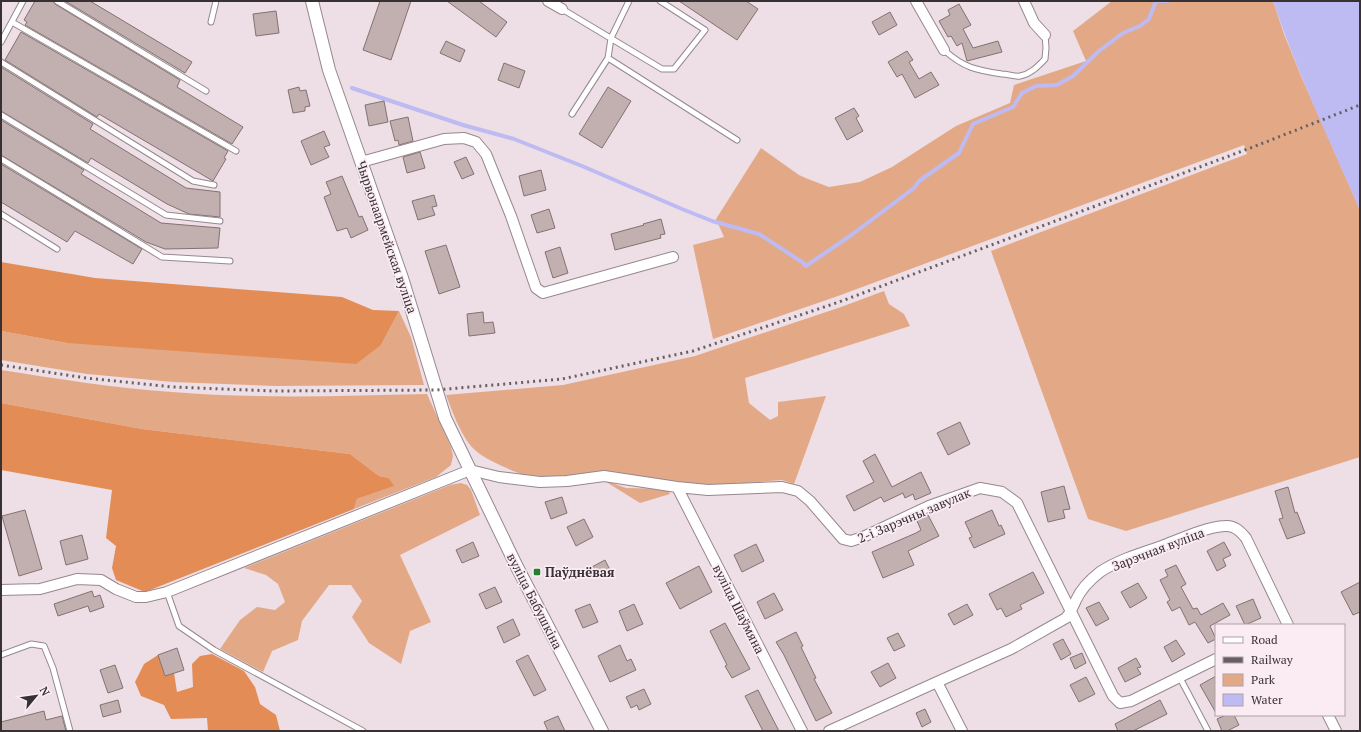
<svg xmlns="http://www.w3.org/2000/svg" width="1361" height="732" viewBox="0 0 1361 732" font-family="'PT Serif',serif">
<rect width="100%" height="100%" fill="#eedee5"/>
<!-- green -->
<path fill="#e3a987" d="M1112,1H1273L1284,34L1301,76L1360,210V457L1126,531L1088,519L991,251L1247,154L1244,145L838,296L713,339L693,245L724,237L716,219L761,148L799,175L808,179L829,187L860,182L892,167L956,126L1010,103L1014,85L1086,61L1073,31Z
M884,291L889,304L904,314L910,326L745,378L749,403L770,420L778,416V402L826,396L794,484L782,480L708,486L523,475C509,469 488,461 476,451C462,439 453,413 446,395L563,385L695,356L841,307Z
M399,311L411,337L424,385L275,386L173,382L87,374L1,360V331L67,343L381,345Z
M1,370C58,379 115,388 172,392C257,399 342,396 427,394L451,447L453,456L451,465L436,477L354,509L357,499L393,486L389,478L379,476L350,454L142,429L1,403Z
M603,480L626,488L667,489L670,494L640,503Z
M461,483L467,485L471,490L480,515L400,555L431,622L410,631L401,664L369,643L352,617L362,601L351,585H329L302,621L298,640L272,651L263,672L220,649L240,620L257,607L275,610L285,602L278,584L266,575L244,568L450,485Z"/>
<!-- forest -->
<path fill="#e48c55" d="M1,262L95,278L342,297L373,310L399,311L381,345L356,364L67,343L1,331Z
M1,403L142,429L350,454L379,476L389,478L394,486L357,499L354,509L145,592L116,580L112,568L116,546L106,538L112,490L1,470Z
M212,654L244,671L255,687L260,704L276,715L280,731H208L207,718L171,719L164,705L141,696L135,682L144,664L158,655L165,676L174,673L177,692L193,687L192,664L200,656Z"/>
<!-- water -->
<path fill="#bdbbf2" d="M1273,1H1360V210C1330,141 1297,73 1273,1Z"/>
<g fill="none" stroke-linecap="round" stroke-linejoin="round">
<!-- stream -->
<path stroke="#bdbbf2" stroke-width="4" d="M352,88L463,125L514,139L582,166L682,209L712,221L759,234L802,262L806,266L850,236L914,188L919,181L959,153L973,124L1013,107L1022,93L1036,86L1057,85L1073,76L1099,51L1123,33L1140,26L1149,19L1156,1H1168"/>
</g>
<!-- building -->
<path fill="#c1b0af" stroke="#827272" d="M35,1H53L55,4L180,80L177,87L243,127L232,144L25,25L27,22L24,20Z
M65,1H90L192,62L185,73Z
M380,1H411L391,60L363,50Z
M447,1H479L507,22L496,37Z
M679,1H746L758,9L737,40Z
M959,4L971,25L963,29L973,48L998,41L1002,52L967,61L962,43L957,46L951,36L948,37L939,21L950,15L948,10Z
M276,11L279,33L256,36L253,14Z
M890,12L897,25L879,35L872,22Z
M21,32L228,151L224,158L226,159L213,181L99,114L97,117L5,60Z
M446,41L465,50L460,62L440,53Z
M907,51L913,60L909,62L919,79L931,72L939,85L915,98L902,74L897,77L888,62Z
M504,63L525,71L519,88L498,80Z
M1,67L93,124L90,129L186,188L220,192V217L189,214L167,204L91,158L88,163L1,111Z
M299,87L300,91L306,90L310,106L305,107V111L293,113L288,90Z
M608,87L631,101L602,148L579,134Z
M384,101L388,122L369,126L365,105Z
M854,108L859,116L856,118L863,131L847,140L835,118Z
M408,117L413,141L399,145L398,140L395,141L390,121Z
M1,120L84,170L81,174L161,223L220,228L218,248L165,249L146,242L1,155Z
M324,131L330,145L324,147L329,157L311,165L301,141Z
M420,152L425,168L407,173L403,157Z
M466,157L474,174L462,179L454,162Z
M1,164L142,249L133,264L75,231L67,242L1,202Z
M541,170L546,190L524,196L519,176Z
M342,176L359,217L362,216L368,230L351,238L347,228L337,231L324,197L331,194L326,182Z
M434,195L437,206L432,207L435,215L418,220L412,201Z
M549,209L555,228L537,233L531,215Z
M661,219L665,234L660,235L661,238L615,250L611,234L644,225L643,224Z
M446,245L460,287L439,294L425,251Z
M560,247L568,273L553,278L545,252Z
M483,312L484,323L493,322L495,333L469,336L467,314Z
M960,422L970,444L948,455L937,433Z
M875,454L892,487L921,472L931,493L915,500L913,494L905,498L903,493L884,502L881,497L854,511L846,496L874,482L863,461Z
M1064,486L1070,509L1063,510L1065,518L1048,522L1041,492Z
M1288,487L1295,513L1297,512L1305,533L1287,539L1279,519L1283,518L1275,491Z
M562,497L567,513L551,519L545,502Z
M25,510L42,569L19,576L2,516Z
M992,510L999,526L1001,525L1005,534L974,548L969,538L972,537L965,522Z
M928,515L939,536L908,551L914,565L883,578L872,552L916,533L921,530L917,521Z
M584,519L593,537L576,546L567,527Z
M82,535L88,559L66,565L60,541Z
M473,542L479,556L462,563L456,550Z
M1224,542L1231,555L1223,559L1226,566L1217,571L1207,551Z
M756,544L764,561L742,572L734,555Z
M605,560L610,570L595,578L590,568Z
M1176,565L1186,584L1181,587L1193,609L1197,608L1201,615L1223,603L1230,615L1210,626L1216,639L1208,643L1195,622L1189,625L1180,607L1172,611L1167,602L1170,600L1160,580L1168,576L1165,570Z
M699,566L712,592L680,609L666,583Z
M1033,572L1044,593L1020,605L1022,609L1006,617L1001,608L997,610L989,594Z
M1360,582V612L1353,615L1341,592Z
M1138,583L1147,598L1130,608L1121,592Z
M495,587L502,602L486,609L479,594Z
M92,591L94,597L100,595L104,607L90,612L88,606L58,616L54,604Z
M774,593L783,610L765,619L757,602Z
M1253,599L1261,618L1245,625L1236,606Z
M1099,602L1109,619L1096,626L1086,608Z
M590,604L598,622L583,628L575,610Z
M634,604L643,624L627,631L619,611Z
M967,604L973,615L954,625L948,614Z
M513,619L520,635L504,643L497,627Z
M725,623L750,669L732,678L725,666L727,665L710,631Z
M796,632L803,646L801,647L816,678L814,679L832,713L816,721L784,655L776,642Z
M898,633L905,646L894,651L887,638Z
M1063,639L1071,654L1061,660L1053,644Z
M1176,640L1185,654L1172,662L1164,647Z
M620,645L627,661L631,659L636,670L610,682L598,656Z
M177,648L184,670L165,676L158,655Z
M1082,653L1086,663L1075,669L1070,658Z
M528,655L546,690L534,696L516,661Z
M1136,658L1141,667L1137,668L1141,674L1125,682L1118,668Z
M888,663L896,678L880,687L871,672Z
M115,665L123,688L108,693L100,670Z
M1216,676V713L1200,685Z
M1086,677L1095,694L1079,702L1070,685Z
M644,689L651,704L639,710L637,705L631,708L626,697Z
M758,690L765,704L779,731H763L745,696Z
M118,700L121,712L103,717L100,705Z
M1160,700L1167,714L1133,731H1118L1115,724Z
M925,709L931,722L922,727L916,713Z
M44,711L46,720L62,716L66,731H1V722Z
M1226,715H1234L1239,725L1227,731H1222L1217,719Z
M558,716L565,731H548L544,722Z"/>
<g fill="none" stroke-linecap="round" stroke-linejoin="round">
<defs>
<path id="service" d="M57,1L206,91
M562,9L662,69H674L705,30L660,1
M12,22L236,151
M211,22L216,1
M1,42L23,1
M944,50C964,68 976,70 1002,74C1008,74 1015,77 1020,76C1031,74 1038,66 1045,59L1046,48L1045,35
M608,58L737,140
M1,62L193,181L214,185
M572,114L608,58L611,38L629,1
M1,115L166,215L220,221
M1,159L162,257L230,261
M1,214L57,249
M167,592L179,626L214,650L363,731
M1,655L31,644L44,646L53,668L70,731
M1180,678L1208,731"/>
<path id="minor" d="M548,1L562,9
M916,1L944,50
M1024,1L1034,23L1045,35
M361,162L444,139L464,138L476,142L486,154L511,216L536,288L543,293L673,257
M677,487L802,731
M1,590L40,589L77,579L101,580L116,589L136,597H146L167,592L470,470L499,477L540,482L567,481L604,476L677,487L708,490L782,487L798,491L810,501L843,539L851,541L863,537L929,506L980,488L1002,492L1017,503L1113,696L1120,703L1131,701L1216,659
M937,682L1011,649L1066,618C1071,612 1073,607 1076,600C1081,589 1091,579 1100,572C1118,560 1141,553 1162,546C1180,539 1206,527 1225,526C1234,525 1240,531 1246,538L1288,625
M1328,715L1336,731
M829,731L937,682L962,731"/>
<path id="tertiary" d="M312,1L329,70L402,278L445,418L516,565L602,731"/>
</defs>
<!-- service casing -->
<use href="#service" stroke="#96888e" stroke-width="7"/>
<!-- minor casing -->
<use href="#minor" stroke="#96888e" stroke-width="12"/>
<!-- tertiary casing -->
<use href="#tertiary" stroke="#96888e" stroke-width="14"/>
<!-- service -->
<use href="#service" stroke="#fff" stroke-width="5"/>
<!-- minor -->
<use href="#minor" stroke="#fff" stroke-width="10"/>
<!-- tertiary -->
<use href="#tertiary" stroke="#fff" stroke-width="12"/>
<!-- rail -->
<path stroke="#685f63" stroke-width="3" stroke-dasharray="2 4" stroke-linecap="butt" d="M1,365L86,378L173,387L274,391L436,390L562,379L693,351L839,302L1253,147L1360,105"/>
</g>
<!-- markers -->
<rect fill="#247f2f" stroke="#fbebf2" stroke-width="1.5" x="533" y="568" width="8" height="8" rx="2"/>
<g text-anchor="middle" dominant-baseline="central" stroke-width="3.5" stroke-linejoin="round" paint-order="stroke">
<!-- street labels -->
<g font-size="13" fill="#373134" stroke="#fbebf2">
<text transform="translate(387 237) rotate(71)">Чырвонаармейская вуліца</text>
<text transform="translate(914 515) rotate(-23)">2-і Зарэчны завулак</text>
<text transform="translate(1158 549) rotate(-21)">Зарэчная вуліца</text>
<text transform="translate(535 601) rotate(63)">вуліца Бабушкіна</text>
<text transform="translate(739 609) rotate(63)">вуліца Шаўмяна</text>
</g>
<!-- poi labels -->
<g font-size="13" font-weight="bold" fill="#373134" stroke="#fbebf2" text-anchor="start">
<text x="545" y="572">Паўднёвая</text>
</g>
</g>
<!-- border -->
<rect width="1361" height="732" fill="none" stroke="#373134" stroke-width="4"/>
<!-- legend -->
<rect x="1215" y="624" width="130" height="92" fill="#fbebf2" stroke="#ada1a6"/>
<rect x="1223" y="637" width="20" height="6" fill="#ffffff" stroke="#ada1a6"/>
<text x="1251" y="644" font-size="12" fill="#373134">Road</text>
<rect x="1223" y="657" width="20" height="6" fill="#685f63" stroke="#ada1a6"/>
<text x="1251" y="664" font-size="12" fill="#373134">Railway</text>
<rect x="1223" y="674" width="20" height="12" fill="#e3a987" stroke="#ada1a6"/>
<text x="1251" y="684" font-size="12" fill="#373134">Park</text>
<rect x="1223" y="694" width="20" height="12" fill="#bdbbf2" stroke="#ada1a6"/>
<text x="1251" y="704" font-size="12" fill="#373134">Water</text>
<!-- north arrow -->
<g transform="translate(36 696) rotate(61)" stroke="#fbebf2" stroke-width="3" paint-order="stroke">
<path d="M0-3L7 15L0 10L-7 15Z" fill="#373134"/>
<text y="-6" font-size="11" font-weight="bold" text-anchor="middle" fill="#373134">N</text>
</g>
</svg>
